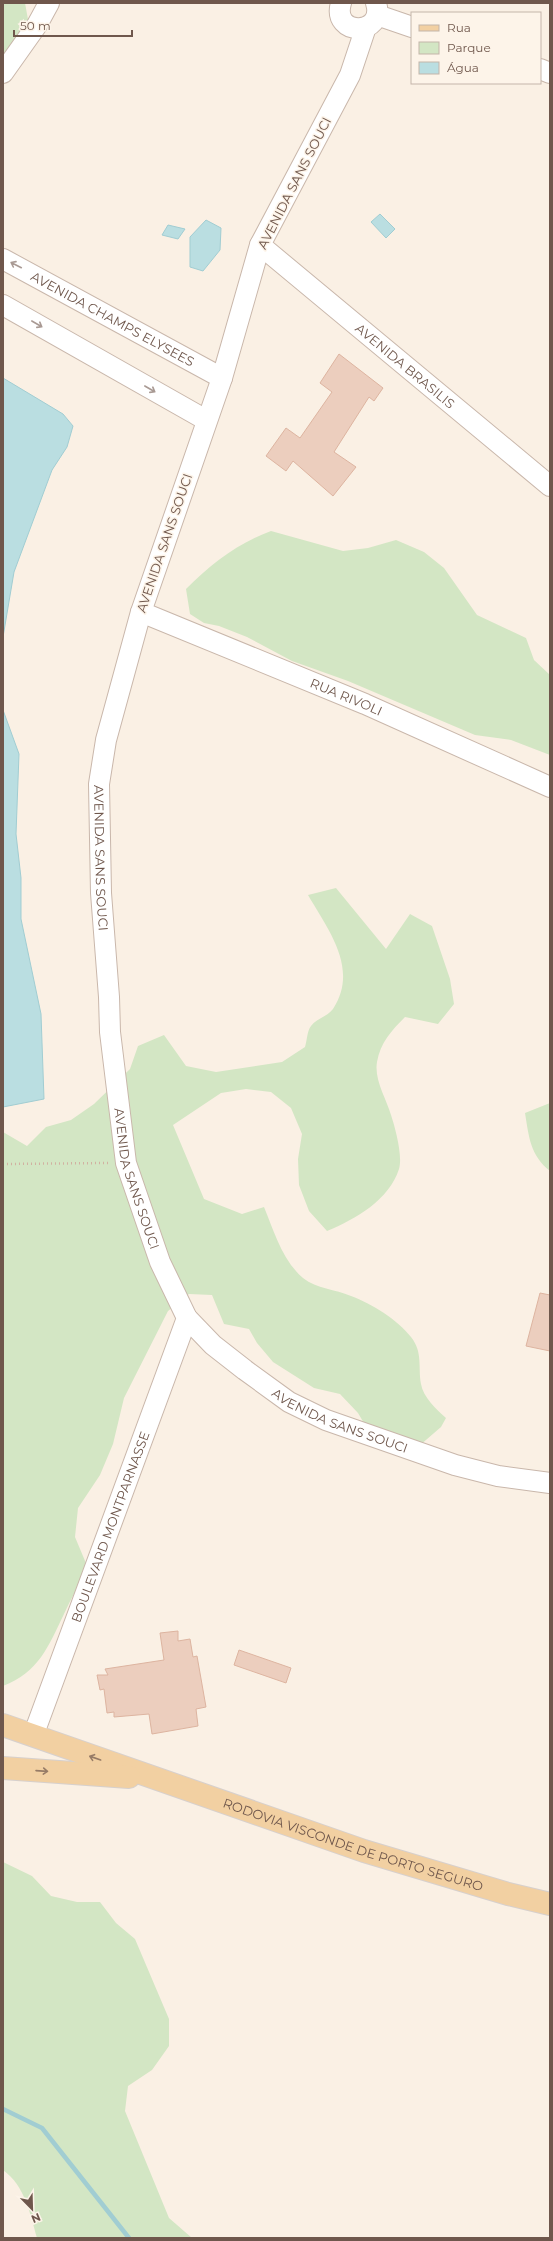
<svg xmlns="http://www.w3.org/2000/svg" width="553" height="2241" viewBox="0 0 553 2241" font-family="Montserrat,sans-serif">
<rect width="100%" height="100%" fill="#faf0e4"/>
<!-- green -->
<path fill="#d3e6c4" d="M3,3H25L31,36L3,69Z
M271,531L343,551L368,548L396,540L424,552L444,568L477,615L526,638L534,660L550,675V755L511,740L475,735L348,681L292,661L247,637L219,626L204,623L190,614L186,589C211,564 238,543 271,531Z
M336,888L386,949L410,914L432,926L450,979L454,1004L438,1024L405,1017C392,1030 380,1043 377,1062C374,1080 386,1098 391,1115C395,1127 403,1156 399,1169C389,1200 356,1219 327,1231L309,1211L299,1185L298,1159L302,1134L291,1108L271,1092L246,1089L221,1093L173,1125L204,1199L242,1214L264,1207C274,1231 282,1260 303,1278C317,1289 335,1289 351,1296C372,1304 397,1319 411,1337C423,1352 418,1367 421,1384C423,1397 436,1409 446,1418L441,1427L419,1446L371,1435L358,1413L340,1394L314,1388L273,1362L257,1343L249,1329L224,1324L212,1295L189,1294L168,1311L124,1398L113,1444L100,1475L78,1508L75,1537L88,1568C80,1583 71,1598 64,1614C48,1647 39,1672 3,1686V1132L27,1146L46,1127L71,1120L94,1104L130,1069L138,1046L164,1035L186,1066L216,1072L282,1062L305,1047C307,1041 307,1031 311,1026C316,1019 328,1016 333,1009C359,969 329,931 308,895Z
M550,1103V1171C530,1155 529,1137 525,1113Z
M3,1862L32,1876L51,1896L77,1902H100L116,1923L135,1939L169,2019V2046L152,2070L128,2086L125,2111L169,2218L192,2238H37C30,2213 25,2186 3,2170Z"/>
<!-- water -->
<path fill="#badee1" stroke="#a1cdd2" d="M380,214L395,229L386,238L371,222Z
M206,220L221,228L220,250L203,271L190,267V237Z
M168,225L185,229L178,239L162,235Z
M3,378L63,414L73,426L67,447L52,470L14,572L3,637Z
M3,710L19,754L16,834L21,878V919L41,1014L44,1099L3,1107Z"/>
<g fill="none" stroke-linecap="round" stroke-linejoin="round">
<!-- stream -->
<path stroke="#a1cdd2" stroke-width="4.5" d="M3,2109L42,2128L129,2238"/>
</g>
<!-- building -->
<path fill="#eccebe" stroke="#ddb4a0" d="M339,354L383,388L374,401L369,397L334,452L356,467L333,496L293,461L286,471L266,456L286,428L300,438L332,392L320,383Z
M540,1293L550,1295V1351L526,1346Z
M178,1631V1641L190,1639L193,1657L197,1656L206,1707L196,1709L198,1726L152,1734L149,1714L114,1717V1712L107,1713L104,1689L100,1690L97,1675H108L105,1669L164,1660L160,1633Z
M239,1650L291,1668L286,1683L234,1665Z"/>
<g fill="none" stroke-linecap="round" stroke-linejoin="round">
<defs>
<g id="minor">
<path d="M341,3C331,37 386,36 376,3"/>
<path d="M377,15L412,27"/>
<path id="s1" d="M366,27L350,75L260,245L222,378L141,612L106,740L99,784L101,893L109,997L110,1032L126,1163L160,1262L187,1318L213,1345L245,1370L289,1402L326,1420L455,1465L498,1476L550,1483"/>
<path d="M540,69L550,73"/>
<path d="M3,73L37,25L49,3"/>
<path id="s2" d="M260,245L550,486"/>
<path id="s3" d="M3,259L222,378"/>
<path d="M3,305L206,420"/>
<path id="s4" d="M141,612L365,704L550,787"/>
<path id="s5" d="M33,1736L187,1318"/>
</g>
<g id="major">
<path id="s6" d="M3,1725L364,1851L508,1894L550,1904"/>
<path d="M3,1768L129,1777"/>
</g>
</defs>
<!-- minor casing -->
<use href="#minor" stroke="#c9b7ab" stroke-width="22"/>
<!-- major casing -->
<use href="#major" stroke="#d7d0cd" stroke-width="24"/>
<!-- path -->
<path stroke="#d1b1a1" stroke-width="2.5" stroke-dasharray="1 3" stroke-linecap="butt" d="M3,1164L108,1163"/>
<!-- minor -->
<use href="#minor" stroke="#fff" stroke-width="20"/>
<!-- major -->
<use href="#major" stroke="#f2d0a2" stroke-width="22"/>
</g>
<!-- one-way arrows -->
<defs><path id="oneway-shaft" d="M-6 0H5M1.5-3L5.5 0L1.5 3" fill="none" stroke-width="1.6" stroke-linecap="round" stroke-linejoin="round"/></defs>
<g stroke="#a99a94">
<use href="#oneway-shaft" transform="translate(16 265) rotate(-153)"/>
<use href="#oneway-shaft" transform="translate(37 324) rotate(30)"/>
<use href="#oneway-shaft" transform="translate(150 389) rotate(30)"/>
</g>
<g stroke="#967b66">
<use href="#oneway-shaft" transform="translate(95 1758) rotate(-161)"/>
<use href="#oneway-shaft" transform="translate(42 1771) rotate(4)"/>
</g>
<g text-anchor="middle" dominant-baseline="central" stroke-width="3" stroke-linejoin="round" paint-order="stroke">
<!-- street labels -->
<g font-size="13" fill="#6f574c" stroke="#fdf4e9">
<text transform="translate(294 183) rotate(-63)">AVENIDA SANS SOUCI</text>
<text stroke="none"><textPath href="#s3" startOffset="125">AVENIDA CHAMPS ELYSEES</textPath></text>
<text stroke="none"><textPath href="#s2" startOffset="189">AVENIDA BRASILIS</textPath></text>
<text transform="translate(164 543) rotate(-71)">AVENIDA SANS SOUCI</text>
<text stroke="none"><textPath href="#s4" startOffset="222">RUA RIVOLI</textPath></text>
<text stroke="none"><textPath href="#s1" startOffset="880">AVENIDA SANS SOUCI</textPath></text>
<text stroke="none"><textPath href="#s1" startOffset="1204">AVENIDA SANS SOUCI</textPath></text>
<text stroke="none"><textPath href="#s1" startOffset="1540">AVENIDA SANS SOUCI</textPath></text>
<text stroke="none"><textPath href="#s5" startOffset="223">BOULEVARD MONTPARNASSE</textPath></text>
<text stroke="none"><textPath href="#s6" startOffset="370">RODOVIA VISCONDE DE PORTO SEGURO</textPath></text>
</g>
</g>
<!-- border -->
<rect width="553" height="2241" fill="none" stroke="#6f574c" stroke-width="8"/>
<!-- legend -->
<rect x="411" y="12" width="130" height="72" fill="#fdf4e9" stroke="#c4b5aa"/>
<rect x="419" y="25" width="20" height="6" fill="#f2d0a2" stroke="#c4b5aa"/>
<text x="447" y="32" font-size="12" fill="#6f574c">Rua</text>
<rect x="419" y="42" width="20" height="12" fill="#d3e6c4" stroke="#c4b5aa"/>
<text x="447" y="52" font-size="12" fill="#6f574c">Parque</text>
<rect x="419" y="62" width="20" height="12" fill="#badee1" stroke="#c4b5aa"/>
<text x="447" y="72" font-size="12" fill="#6f574c">Água</text>
<!-- north arrow -->
<g transform="translate(32 2209) rotate(157)" stroke="#fdf4e9" stroke-width="3" paint-order="stroke">
<path d="M0-3L7 15L0 10L-7 15Z" fill="#6f574c"/>
<text y="-6" font-size="11" font-weight="bold" text-anchor="middle" fill="#6f574c">N</text>
</g>
<!-- scale -->
<path d="M14 30v6h118v-6" fill="none" stroke="#6f574c" stroke-width="2"/>
<text x="20" y="30" font-size="12" fill="#6f574c" stroke="#fdf4e9" stroke-width="3" paint-order="stroke">50 m</text>
</svg>
